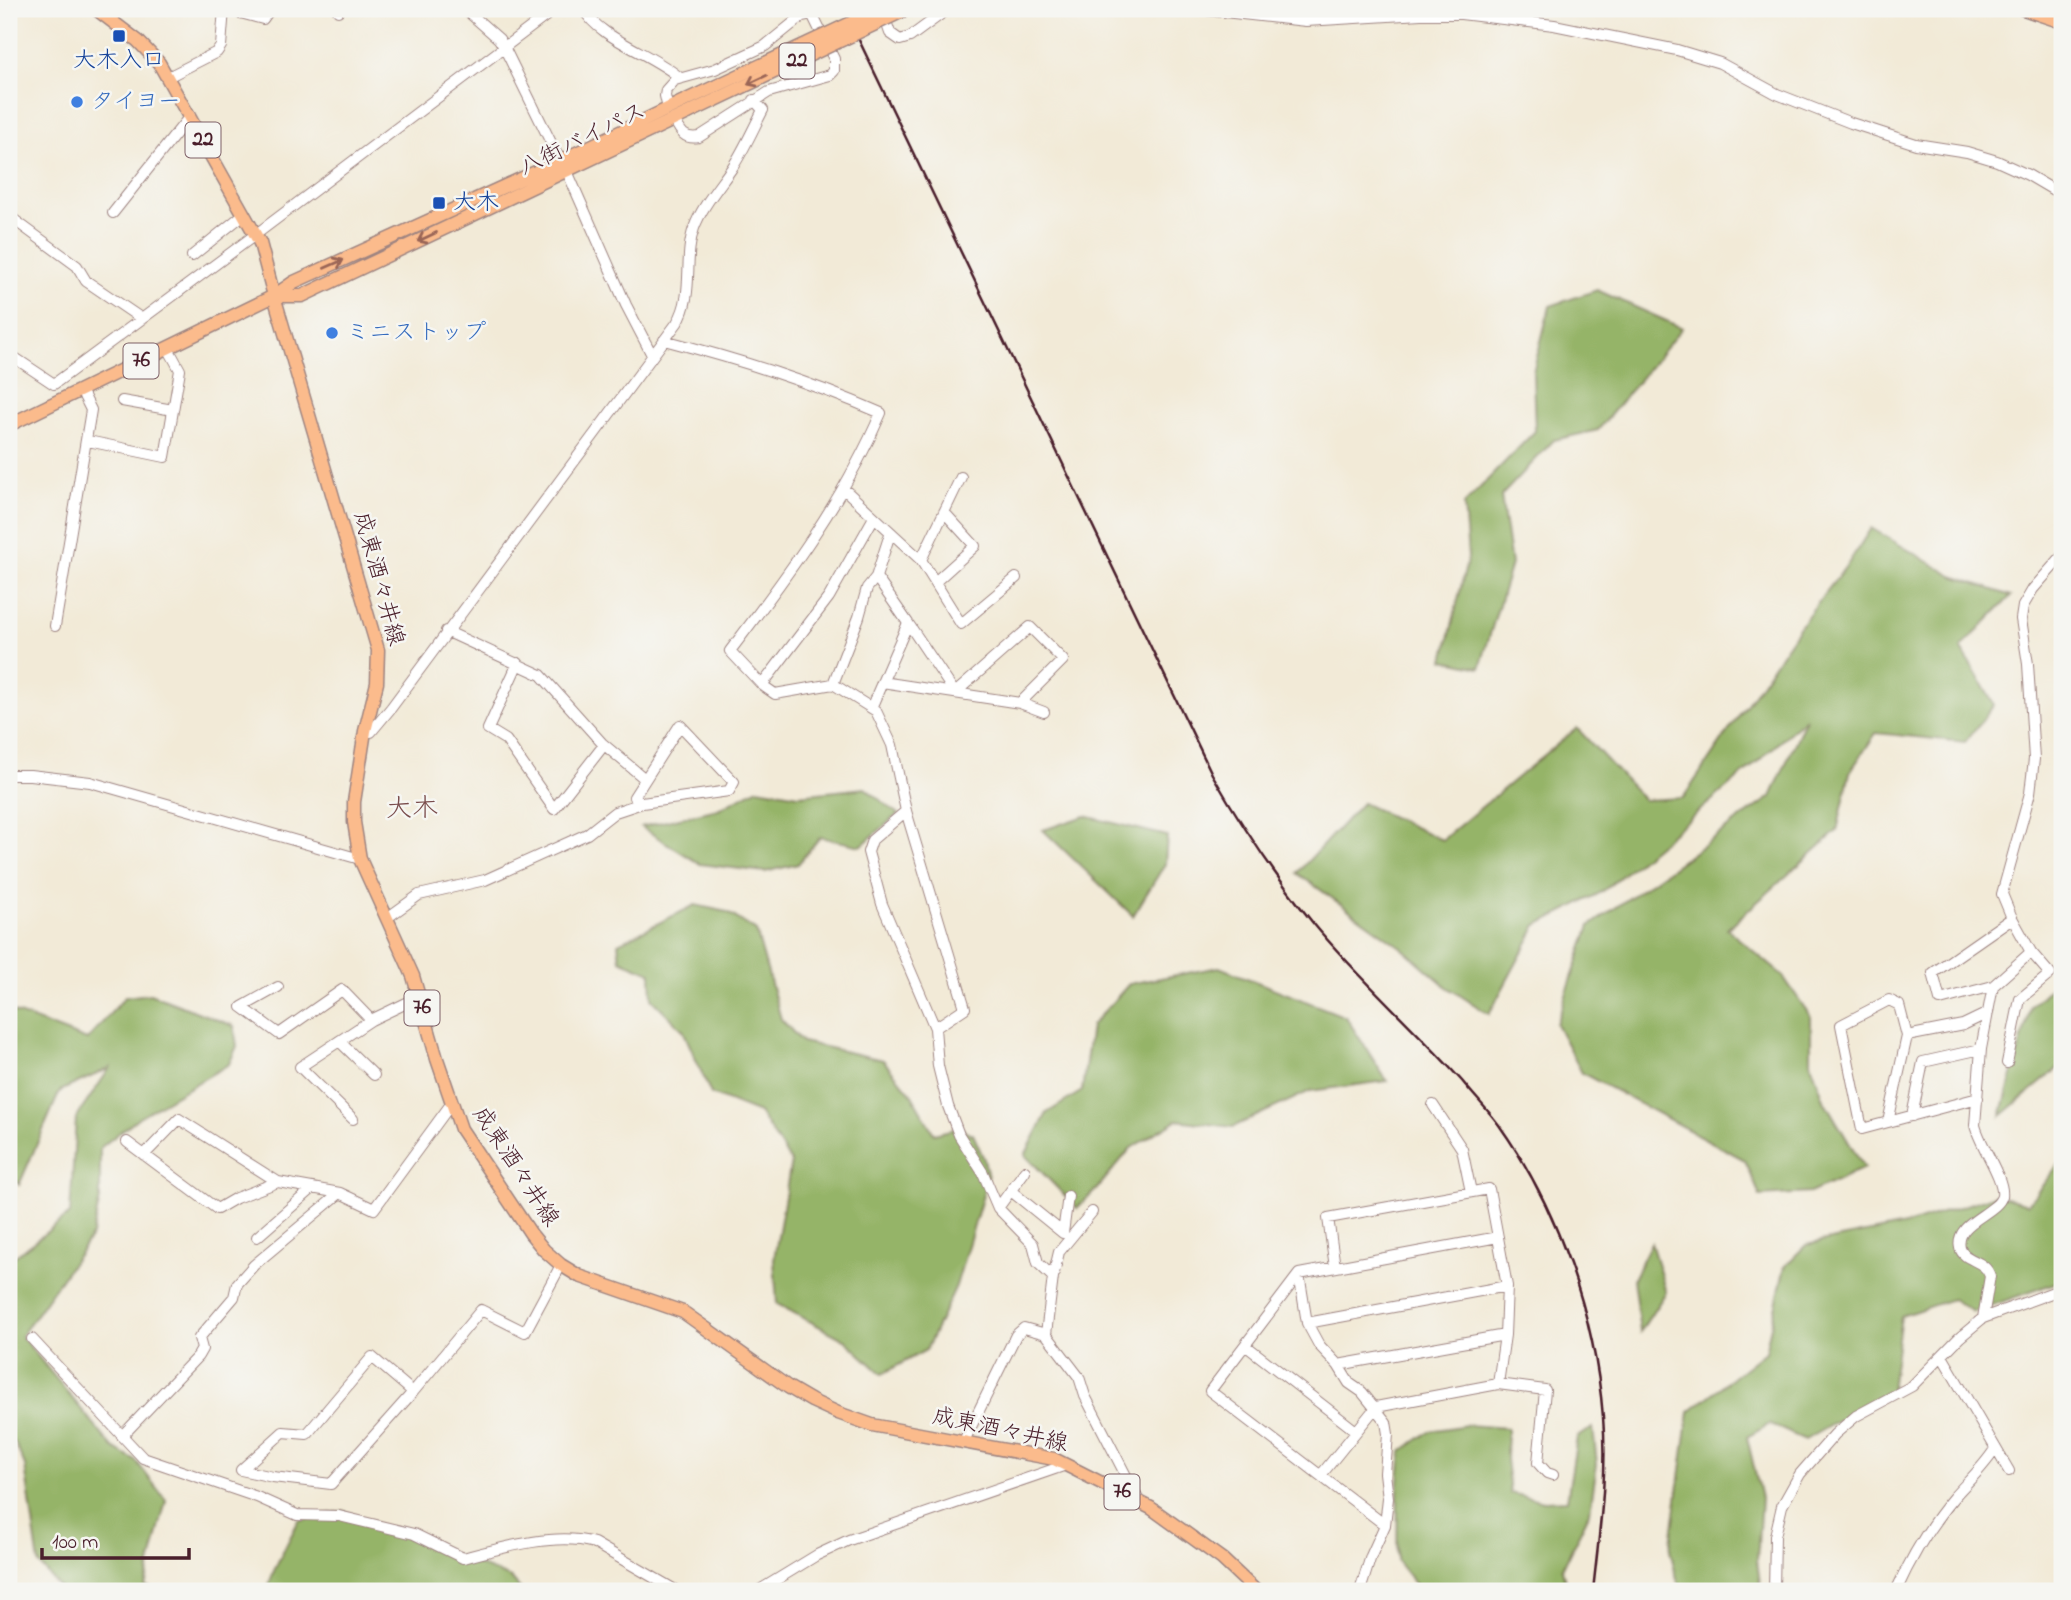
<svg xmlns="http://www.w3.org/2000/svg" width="2071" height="1600" viewBox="0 0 2071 1600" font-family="'Indie Flower','Klee One',sans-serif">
<rect width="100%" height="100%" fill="#f6f6f2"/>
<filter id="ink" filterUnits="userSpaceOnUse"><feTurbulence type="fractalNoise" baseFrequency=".0143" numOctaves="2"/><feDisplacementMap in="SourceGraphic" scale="14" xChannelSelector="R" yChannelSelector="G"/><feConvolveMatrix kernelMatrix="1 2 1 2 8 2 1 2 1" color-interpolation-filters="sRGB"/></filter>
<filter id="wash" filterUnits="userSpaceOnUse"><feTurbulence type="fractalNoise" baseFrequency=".00686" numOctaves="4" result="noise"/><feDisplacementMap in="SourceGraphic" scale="28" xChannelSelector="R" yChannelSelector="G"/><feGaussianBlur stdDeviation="1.57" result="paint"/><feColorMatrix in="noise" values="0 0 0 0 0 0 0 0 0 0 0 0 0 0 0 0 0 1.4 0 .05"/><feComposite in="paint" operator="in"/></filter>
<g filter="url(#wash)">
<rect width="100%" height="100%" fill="#f2ead7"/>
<!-- forest -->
<path fill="#95b467" stroke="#706a49" stroke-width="2" d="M1597,290L1682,328L1598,430L1554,440L1501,496L1511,564L1480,668L1444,660L1468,557L1464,504L1535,431L1533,372L1550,306Z
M1871,528L1953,576L2011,596L1961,648L1994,705L1965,742L1876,733L1850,772L1837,831L1727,929L1782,975L1811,1017V1063L1825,1102L1864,1168L1810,1193L1760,1196L1745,1160L1582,1073L1556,1024L1590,926L1771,797L1806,718L1754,765L1602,892L1537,925L1489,1014L1447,987L1402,948L1297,873L1362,803L1442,840L1577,728L1644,800L1683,798L1803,622L1850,561Z
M758,788L799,795L865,788L898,814L861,846L820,837L798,864L765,872L700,864L641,827L718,809Z
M1085,816L1167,836L1165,864L1133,916L1043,830Z
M695,905L727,912L756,931L781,1019L802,1042L883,1060L910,1092L934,1134L958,1128L973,1134L984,1159L988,1178L956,1286L926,1350L882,1374L845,1340L777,1304L774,1259L791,1162L759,1113L711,1094L683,1030L652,999L651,973L620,960L618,943Z
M1219,967L1346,1017L1387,1081L1310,1091L1233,1127L1177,1120L1131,1148L1096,1190L1077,1208L1025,1155L1047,1113L1082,1091L1091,1026L1129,984Z
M2056,982L2062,983V1065L2001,1116L2031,1006Z
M150,994L234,1026L237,1046L229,1064L139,1117L100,1148V1199L92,1235L21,1336L113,1448L136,1461L166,1500L145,1586L158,1591H62L39,1564L25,1466L15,1443L9,1440V1261L70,1214L76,1118L110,1068L60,1091L19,1185L9,1173V1017L11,1011L87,1040L125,997Z
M2062,1160V1275L2058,1282L1973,1312L1952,1299L1901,1316L1891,1390L1805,1440L1770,1424L1747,1437L1761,1498L1757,1561L1761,1591H1680L1670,1550L1689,1412L1765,1352L1785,1266L1806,1245L1910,1224L1995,1195L2028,1204Z
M1651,1243L1666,1292L1640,1332L1633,1279Z
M1467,1425L1507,1428L1506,1459L1510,1493L1544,1501L1567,1500L1577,1437L1593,1428L1597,1464L1590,1511L1562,1569L1567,1591H1421L1397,1561L1398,1490L1402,1451L1430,1431Z
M343,1511L511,1578L522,1591H267L275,1568L299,1520Z"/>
</g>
<g filter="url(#ink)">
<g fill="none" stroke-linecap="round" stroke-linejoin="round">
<defs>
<path id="minor" d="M225,9L263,19L270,9
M465,9L499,39L504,47L560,161
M584,9C596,37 655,55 680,78
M1197,9L1306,21L1421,14H1461L1554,25L1677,50L1720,63L1777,94L1851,123L1916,144L1967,152L1997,161L2028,175L2062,195
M338,11L340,9
M883,13L890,33L900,40L910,37L948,9
M168,77L217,52L221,46L224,9
M668,109L665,96L666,90L675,80L715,69L765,46L802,16L812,14L834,59V71L830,75L769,92L699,137C684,140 680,131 674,119
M567,171L626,305L652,355
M113,213L190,116
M9,216L77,266L86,281L142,319
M192,256L244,214
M664,340C740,360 808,381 881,413C844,500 787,576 730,651L762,685L829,597L873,519
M9,354L54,384L255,235L555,9
M122,401L173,410
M88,441L165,457L180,370L168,348
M844,489L921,560L961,624L1016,578
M890,534L876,577L867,588L859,617L833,684L876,711L892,745L906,811L965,1008L935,1028
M921,560L961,477
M935,582L975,546L944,512
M908,623L955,693L1030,627L1063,660L1020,703
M55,626L91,410L81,390
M446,631L541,675L602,743L645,779
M518,663L488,729L506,740L554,809L604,745
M882,682L1020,703L1044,712
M762,685L775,694L833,684
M871,708L908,623L876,577
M680,725L734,782L729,791L642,803L634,797Z
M365,731L371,732L391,708L677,323C695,294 683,259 694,228C702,206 719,187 732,168C744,150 753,129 763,110L754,100
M9,775H30L90,782L360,859
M906,811L872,840L868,852L882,904L935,1028L938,1066L948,1106L959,1135L983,1173L998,1208L1033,1244L1038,1263L1053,1277L1046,1334L1079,1377L1085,1396L1139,1501
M387,918L419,895L485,880L587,834L615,812L642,803
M1993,986L1940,1000L1933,973L2012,918
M278,987L242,1007L279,1034L342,990L371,1020
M1907,1036L1963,1025L1988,1013
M339,1041L374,1075
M2007,1063L2020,999L2050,974L2031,952L2012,918L2002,894L2030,793L2034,759L2028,664L2021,619L2023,606L2033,589L2062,556
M1433,1105L1462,1149L1471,1192
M1912,1116L1923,1062L1981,1049
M353,1119L300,1067L371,1020L419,997
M1888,1122L1907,1036L1899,1005L1889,1000L1841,1025L1862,1129L1978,1098
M127,1142L217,1209L236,1198L278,1182L340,1193L374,1209L451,1104
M144,1155L179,1119L278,1182
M1011,1191L1063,1233L1068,1196
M998,1208L1025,1171
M257,1237L313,1188
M1335,1267L1328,1218L1489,1189L1507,1286L1505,1335L1498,1384
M1299,1274L1307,1323L1319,1345L1338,1365L1349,1383L1362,1392L1386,1422L1388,1434L1385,1473L1388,1498L1385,1525L1371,1556L1360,1591
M1053,1277L1059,1252L1092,1212
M1983,1318L1990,1276C1985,1259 1964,1262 1960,1248C1954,1222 1997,1214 2002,1196C2005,1179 1979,1144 1975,1125L1981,1049L1993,986L2031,952
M1307,1323L1507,1286
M32,1339L143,1458L257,1497L297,1515L339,1516L414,1534L463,1558C501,1548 556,1532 594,1543L677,1591
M1245,1345L1356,1431
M1942,1356L2009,1471
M372,1357L413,1392L331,1484L273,1477L241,1470L283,1432L307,1434Z
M1338,1365L1505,1335
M413,1392L481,1310L525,1332L561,1265
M122,1436L198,1356L202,1349L199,1338L234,1297L237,1284L254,1265L340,1193
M963,1443L1016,1335L1024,1328L1046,1334
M1321,1475L1376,1407L1498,1384L1545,1390L1538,1463L1547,1473L1553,1475
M1385,1525L1210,1391L1299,1274L1498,1237
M758,1591L817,1555L849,1540L1066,1465
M1774,1591L1775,1536L1782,1506L1800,1474L1835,1434L1856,1416L1912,1386L1959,1338L1983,1318L2062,1289
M1896,1591C1911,1558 1929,1526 1953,1498C1967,1482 1983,1468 1995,1449"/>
<path id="major" d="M96,9L138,41L159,63L260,243L274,296L378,650L377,683L365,731L354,802V822L360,859L413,976L437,1059L461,1129L531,1234L544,1250L561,1265L579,1276L683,1312L788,1387L812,1401L838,1413L872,1425L1054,1459L1066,1465L1151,1508L1222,1559L1256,1591
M2023,9L2062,22
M274,296H302L688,113
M9,425L274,296L294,282L560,161L682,102"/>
</defs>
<!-- minor casing -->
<use href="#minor" stroke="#9e8481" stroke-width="12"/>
<!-- major casing -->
<use href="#major" stroke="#9e8481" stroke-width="15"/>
<!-- minor -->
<use href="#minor" stroke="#fff" stroke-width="10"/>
<!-- major -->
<use href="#major" stroke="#fbbb8c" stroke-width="12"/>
<!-- rail -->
<path stroke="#4a1f2b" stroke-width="2.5" d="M844,9L1212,774C1242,826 1275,876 1313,923C1359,979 1414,1027 1462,1081C1474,1096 1488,1110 1499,1125C1558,1208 1595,1316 1603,1417C1608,1475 1599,1534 1593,1591"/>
<defs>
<path id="major-bridge" d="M682,102L881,9
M688,113L907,9"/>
</defs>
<!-- major-bridge casing -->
<use href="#major-bridge" stroke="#9e8481" stroke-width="15" stroke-linecap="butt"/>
<!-- major-bridge -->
<use href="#major-bridge" stroke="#fbbb8c" stroke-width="12"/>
</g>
<!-- one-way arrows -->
<defs><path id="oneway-shaft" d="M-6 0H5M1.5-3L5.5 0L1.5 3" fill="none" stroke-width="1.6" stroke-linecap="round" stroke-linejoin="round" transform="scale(1.75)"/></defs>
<g stroke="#9a6557">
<use href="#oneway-shaft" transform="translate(757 80) rotate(155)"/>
<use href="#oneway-shaft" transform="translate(427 237) rotate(155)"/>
<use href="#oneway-shaft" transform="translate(334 264) rotate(-24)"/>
</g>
</g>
<!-- markers -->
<g fill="#1a4fb4" stroke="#f6f6f2" stroke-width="2.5">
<rect x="112" y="29" width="14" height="14" rx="3.5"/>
<rect x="432" y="196" width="14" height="14" rx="3.5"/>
</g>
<g fill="#3f7fe0" stroke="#f6f6f2" stroke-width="2.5">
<circle cx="77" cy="102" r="7"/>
<circle cx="332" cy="333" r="7"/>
</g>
<g text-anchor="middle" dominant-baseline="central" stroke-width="5" stroke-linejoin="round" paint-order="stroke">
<!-- shield labels -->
<g fill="#f6f6f2" stroke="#7e6067" stroke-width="2">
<rect x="779.5" y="43.5" width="35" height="35" rx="5"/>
<rect x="185.5" y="122.5" width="35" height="35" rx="5"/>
<rect x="123.5" y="343.5" width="35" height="35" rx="5"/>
<rect x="404.5" y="990.5" width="35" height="35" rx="5"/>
<rect x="1104.5" y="1474.5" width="35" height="35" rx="5"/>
</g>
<g font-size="21" font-weight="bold" fill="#4a1f2b">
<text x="797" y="61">22</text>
<text x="203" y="140">22</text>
<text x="141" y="361">76</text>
<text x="422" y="1008">76</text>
<text x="1122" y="1492">76</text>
</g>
<!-- transit labels -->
<g font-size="23" fill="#164399" stroke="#f6f6f2">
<text x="119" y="61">大木入口</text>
<text x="453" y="203" text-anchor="start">大木</text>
</g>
<!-- shop labels -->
<g font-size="23" fill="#366cbe" stroke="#f6f6f2" text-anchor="start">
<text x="91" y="102">タイヨー</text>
<text x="346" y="333">ミニストップ</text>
</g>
<!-- street labels -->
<g font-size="23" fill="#4a1f2b" stroke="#f6f6f2">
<text transform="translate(583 140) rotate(-26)">八街バイパス</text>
<text transform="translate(378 579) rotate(75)">成東酒々井線</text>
<text transform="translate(515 1167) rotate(57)">成東酒々井線</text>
<text transform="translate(1000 1431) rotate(12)">成東酒々井線</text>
</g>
<!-- quarter labels -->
<g font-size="26" fill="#7a4d4d" stroke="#f6f6f2">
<text x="412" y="810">大木</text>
</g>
</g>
<!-- margin -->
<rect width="2071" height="1600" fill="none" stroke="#f6f6f2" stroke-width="35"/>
<!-- scale -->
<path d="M42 1548v10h147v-10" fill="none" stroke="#4a1f2b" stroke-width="3.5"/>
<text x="52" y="1548" font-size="21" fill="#4a1f2b" stroke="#f6f6f2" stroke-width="5" paint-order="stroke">100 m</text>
</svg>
